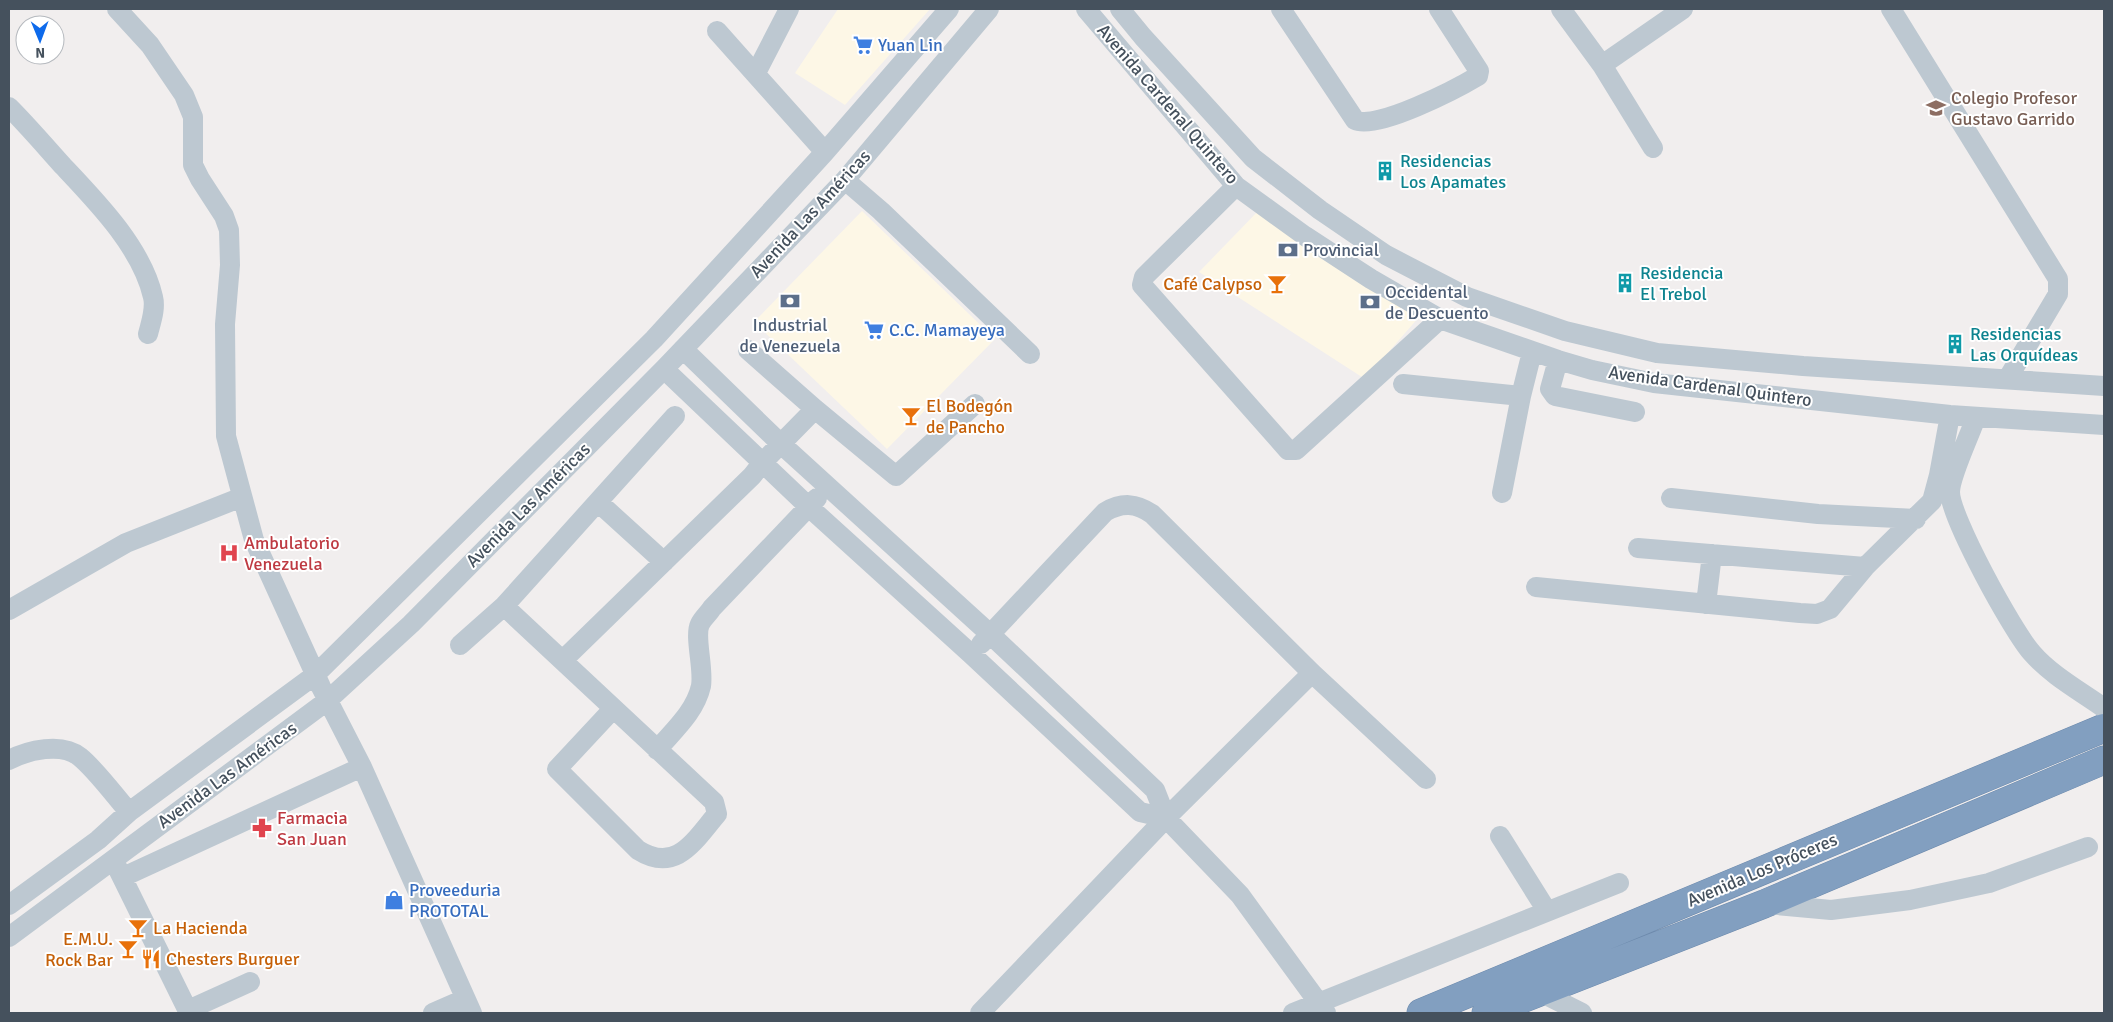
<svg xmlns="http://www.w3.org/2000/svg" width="2113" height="1022" viewBox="0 0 2113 1022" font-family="Signika,sans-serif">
<rect width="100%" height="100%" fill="#f1eeee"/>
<!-- commercial -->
<path fill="#fdf7e6" d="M838,9H930L845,105L795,73Z
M1261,208L1426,309L1365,379L1199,272Z
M862,211L995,339L887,449L754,322Z"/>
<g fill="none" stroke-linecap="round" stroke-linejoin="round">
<defs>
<path id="highway" d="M1421,1013L2104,728
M1486,1013L1764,904L2104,760"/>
</defs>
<!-- highway casing -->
<use href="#highway" stroke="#6d8aac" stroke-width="29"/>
<!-- minor -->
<path stroke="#bdc8d1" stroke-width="20" d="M117,9L150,45L184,95L193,117V165L200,179L224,216L229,230L230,265L225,324L226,436L254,540L321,687L362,767L472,1013
M1086,9L1236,186L1305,236L1371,279L1440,319L1558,360L1592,370L1654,383L1950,415L2104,425
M1120,9L1143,37L1253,158L1320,210L1386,255L1467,297L1565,331L1657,353L1803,366L2104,386
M1281,9L1355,120C1376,131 1458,88 1478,76L1479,71L1439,9
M1561,9L1602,65
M1891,9L2058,279V294L2008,378
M717,31L825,152
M756,73L789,9
M9,107C28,126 45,146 63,166C97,202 142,248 153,297C156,309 151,322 148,334
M1653,148L1602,65L1683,9
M845,180L881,211L1030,354
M1236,186L1144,277L1142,285L1288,450H1296L1440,319
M683,349L780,443L990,634L1155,790L1166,818L1240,895L1326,1013
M748,350L815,409L896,476L975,404
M1558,360L1550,389L1555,396L1635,412
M664,369L809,507L971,654L1140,812L1166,818
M1403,384L1521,396
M1976,417C1970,435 1950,476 1950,492C1950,517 2013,632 2032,653C2051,675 2080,691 2104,708
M1502,493L1521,396L1532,352
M1671,498L1818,514L1916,519
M598,502L664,562
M1638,548L1865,567
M1536,587L1800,613L1817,614L1830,609L1865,567L1932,501L1939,475L1950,415
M1706,604L1712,554
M9,610L126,543L242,497
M981,644L1105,512C1122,502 1136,503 1152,514L1312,673L1426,779
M460,645L504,606
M563,660L752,476L763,462L815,409
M613,709L557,769L638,850C676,874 694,841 717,814L714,802L504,606L675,416
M657,750C674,730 695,712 701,686C704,668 694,636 700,624C703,618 709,613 712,608L817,498
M9,760C28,750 62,742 80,757C96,770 115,796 129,812
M1500,836L1547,911
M117,867L189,1013
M123,877L362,767
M1766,904L1831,910L1910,900L1989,883L2088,847
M9,905L98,840L129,812L315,675L654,339L825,152L949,9
M9,937L327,701L411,624L664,369L845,180L989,9
M1540,992L1582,1013
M188,1010L250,982
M433,1013L465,999
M980,1013L1166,818L1312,673
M1293,1013L1619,883"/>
<!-- highway -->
<use href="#highway" stroke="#829fc0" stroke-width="28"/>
</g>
<!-- icons -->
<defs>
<symbol id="supermarket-bare" viewBox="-9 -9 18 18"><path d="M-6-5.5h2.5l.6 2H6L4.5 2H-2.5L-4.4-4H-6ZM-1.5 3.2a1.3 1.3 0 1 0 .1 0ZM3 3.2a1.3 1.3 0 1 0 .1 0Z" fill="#3f7fe0" stroke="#fff" stroke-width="2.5" paint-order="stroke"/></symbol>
<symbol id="school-bare" viewBox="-9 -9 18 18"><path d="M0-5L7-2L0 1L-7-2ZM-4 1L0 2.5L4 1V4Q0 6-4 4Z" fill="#8d6e63" stroke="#fff" stroke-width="2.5" paint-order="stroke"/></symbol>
<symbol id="building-bare" viewBox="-9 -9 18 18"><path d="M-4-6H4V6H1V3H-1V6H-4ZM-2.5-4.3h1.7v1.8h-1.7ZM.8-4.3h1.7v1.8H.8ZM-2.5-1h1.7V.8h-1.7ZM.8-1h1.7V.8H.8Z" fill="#0f9aa8" stroke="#fff" stroke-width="2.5" paint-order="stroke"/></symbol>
<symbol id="bank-bare" viewBox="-9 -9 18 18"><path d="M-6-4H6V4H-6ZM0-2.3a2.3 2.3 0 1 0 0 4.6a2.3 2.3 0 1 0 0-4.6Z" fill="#5c6f8a" stroke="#fff" stroke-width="2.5" paint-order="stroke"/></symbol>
<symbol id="bar-bare" viewBox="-9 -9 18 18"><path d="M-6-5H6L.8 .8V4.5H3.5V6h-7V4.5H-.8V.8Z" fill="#e8710a" stroke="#fff" stroke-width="2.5" paint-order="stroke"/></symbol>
<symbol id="hospital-bare" viewBox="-9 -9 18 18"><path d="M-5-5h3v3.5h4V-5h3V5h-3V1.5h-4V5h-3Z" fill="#e0444e" stroke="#fff" stroke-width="2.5" paint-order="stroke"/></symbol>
<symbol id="pharmacy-bare" viewBox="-9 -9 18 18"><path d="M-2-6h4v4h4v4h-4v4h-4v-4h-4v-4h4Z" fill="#e0444e" stroke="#fff" stroke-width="2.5" paint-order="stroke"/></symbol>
<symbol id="shop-bare" viewBox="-9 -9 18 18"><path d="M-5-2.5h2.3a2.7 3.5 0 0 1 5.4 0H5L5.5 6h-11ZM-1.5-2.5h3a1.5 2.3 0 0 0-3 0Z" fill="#3f7fe0" stroke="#fff" stroke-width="2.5" paint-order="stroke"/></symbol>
<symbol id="restaurant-bare" viewBox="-9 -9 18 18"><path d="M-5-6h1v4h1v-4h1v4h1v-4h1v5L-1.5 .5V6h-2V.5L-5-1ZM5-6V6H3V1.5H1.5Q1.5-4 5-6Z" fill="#e8710a" stroke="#fff" stroke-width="2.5" paint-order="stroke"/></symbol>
</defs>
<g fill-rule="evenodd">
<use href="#supermarket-bare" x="849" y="31" width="28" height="28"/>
<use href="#school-bare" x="1922" y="94" width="28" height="28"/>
<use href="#building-bare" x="1371" y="157" width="28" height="28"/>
<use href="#bank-bare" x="1274" y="236" width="28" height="28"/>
<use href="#building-bare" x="1611" y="269" width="28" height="28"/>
<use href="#bar-bare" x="1263" y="270" width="28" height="28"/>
<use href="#bank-bare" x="776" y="287" width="28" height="28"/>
<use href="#bank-bare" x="1356" y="288" width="28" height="28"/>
<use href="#supermarket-bare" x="860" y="316" width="28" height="28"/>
<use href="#building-bare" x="1941" y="330" width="28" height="28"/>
<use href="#bar-bare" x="897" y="402" width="28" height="28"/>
<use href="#hospital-bare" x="215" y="539" width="28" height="28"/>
<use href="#pharmacy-bare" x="248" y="814" width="28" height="28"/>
<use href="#shop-bare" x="380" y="886" width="28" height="28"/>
<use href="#bar-bare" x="124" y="914" width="28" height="28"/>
<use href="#bar-bare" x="114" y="935" width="28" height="28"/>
<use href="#restaurant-bare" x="137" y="945" width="28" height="28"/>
</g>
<g text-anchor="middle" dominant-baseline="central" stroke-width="4" stroke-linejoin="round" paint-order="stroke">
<!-- shop labels -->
<g font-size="18" fill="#366cbe" stroke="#fff" text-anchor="start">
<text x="878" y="45">Yuan Lin</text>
<text x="889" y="330">C.C. Mamayeya</text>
<text x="409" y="890">Proveeduria<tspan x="409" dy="21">PROTOTAL</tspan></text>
</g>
<!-- education labels -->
<g font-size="18" fill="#785e54" stroke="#fff" text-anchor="start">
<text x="1951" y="98">Colegio Profesor<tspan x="1951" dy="21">Gustavo Garrido</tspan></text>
</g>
<!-- street labels -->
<g font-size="18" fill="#45515d" stroke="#fff">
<text transform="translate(1168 104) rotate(49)">Avenida Cardenal Quintero</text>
<text transform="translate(810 214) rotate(-47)">Avenida Las Américas</text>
<text transform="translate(1710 386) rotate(8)">Avenida Cardenal Quintero</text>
<text transform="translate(528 505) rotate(-45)">Avenida Las Américas</text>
<text transform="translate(227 775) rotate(-36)">Avenida Las Américas</text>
<text transform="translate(1762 870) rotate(-23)">Avenida Los Próceres</text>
</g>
<!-- culture labels -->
<g font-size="18" fill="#0d838f" stroke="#fff" text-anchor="start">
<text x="1400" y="161">Residencias<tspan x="1400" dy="21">Los Apamates</tspan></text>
<text x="1640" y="273">Residencia<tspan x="1640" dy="21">El Trebol</tspan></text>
<text x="1970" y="334">Residencias<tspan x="1970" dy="21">Las Orquídeas</tspan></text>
</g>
<!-- service labels -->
<g font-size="18" fill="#4e5e75" stroke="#fff" text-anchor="start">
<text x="1303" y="250">Provincial</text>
<text x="1385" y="292">Occidental<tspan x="1385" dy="21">de Descuento</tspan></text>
<text x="790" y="325" text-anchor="middle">Industrial<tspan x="790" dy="21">de Venezuela</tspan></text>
</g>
<!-- food labels -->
<g font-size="18" fill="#c56008" stroke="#fff" text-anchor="start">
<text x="1262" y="284" text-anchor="end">Café Calypso</text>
<text x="926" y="406">El Bodegón<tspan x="926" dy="21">de Pancho</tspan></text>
<text x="153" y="928">La Hacienda</text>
<text x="113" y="939" text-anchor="end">E.M.U.<tspan x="113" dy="21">Rock Bar</tspan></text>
<text x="166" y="959">Chesters Burguer</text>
</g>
<!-- health labels -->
<g font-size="18" fill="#be3a42" stroke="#fff" text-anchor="start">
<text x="244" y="543">Ambulatorio<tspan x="244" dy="21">Venezuela</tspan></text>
<text x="277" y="818">Farmacia<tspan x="277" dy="21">San Juan</tspan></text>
</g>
</g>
<!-- border -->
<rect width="2113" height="1022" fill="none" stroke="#45515d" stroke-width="20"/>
<!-- north arrow -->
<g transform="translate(40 40) rotate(179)"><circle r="24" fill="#ffffff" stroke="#b5b9be"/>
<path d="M0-4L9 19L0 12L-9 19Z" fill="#0e6aeb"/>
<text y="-8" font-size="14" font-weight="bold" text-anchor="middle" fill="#45515d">N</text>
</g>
</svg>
